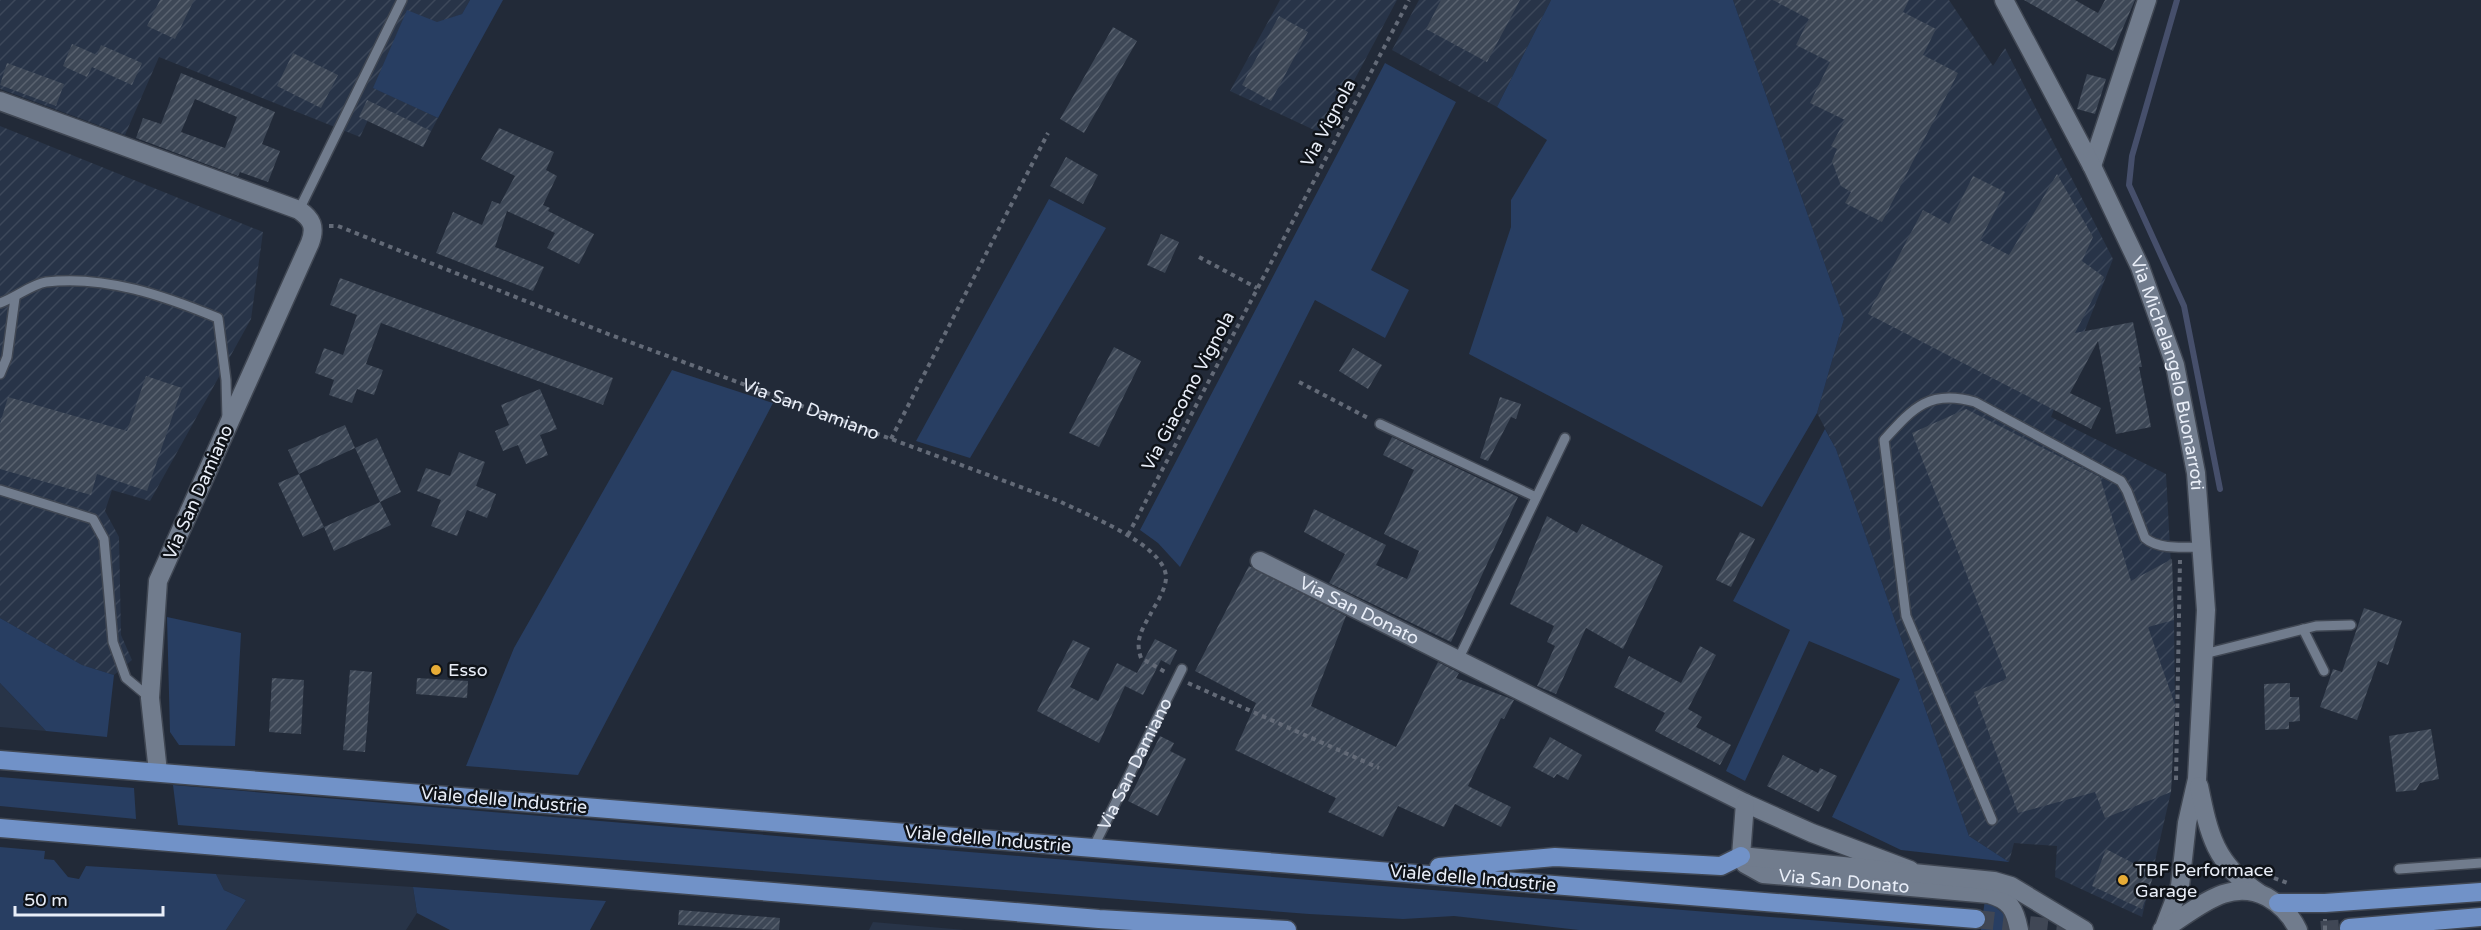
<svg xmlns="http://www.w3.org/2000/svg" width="2481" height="930" viewBox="0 0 2481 930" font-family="'Varela Round',sans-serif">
<defs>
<pattern id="industrial-furrows" width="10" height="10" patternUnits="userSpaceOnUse" patternTransform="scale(1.5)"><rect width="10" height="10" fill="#283448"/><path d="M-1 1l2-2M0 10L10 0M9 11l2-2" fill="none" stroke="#3d485a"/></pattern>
<pattern id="building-hatch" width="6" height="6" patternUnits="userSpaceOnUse" patternTransform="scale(1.5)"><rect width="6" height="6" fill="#3d4756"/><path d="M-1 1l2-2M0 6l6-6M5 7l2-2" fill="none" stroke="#59626f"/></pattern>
</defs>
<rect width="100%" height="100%" fill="#222a38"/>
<!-- built -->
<path fill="#283448" d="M0,683L46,731L0,727Z
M216,874L413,887L417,913L406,930H226L246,900L224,890Z
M873,922L965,930H869Z"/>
<!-- industrial -->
<path fill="url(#industrial-furrows)" d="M0,0H470L462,14L437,23L374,88L438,118L423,147L368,120L360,137L159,57L125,135L0,89Z
M1280,0H1397L1325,135L1230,91Z
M1419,0H1551L1497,107L1392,50Z
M1733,0H1949L1993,66L2005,48L2113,259L2051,417L2166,474L2174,620L2175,705L2171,792L2142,917L2055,877L2057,846L2014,843L2009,862L1969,836L1836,449L1817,413L1844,319Z
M0,126L263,232L251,319L150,501L112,490L105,511L119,537L121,635L132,660L114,675L82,665L0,618Z"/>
<!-- green -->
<path fill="#283e62" d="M470,0H503L438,118L373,88L407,10L437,22L462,14Z
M1551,0H1733L1844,319L1817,413L1762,507L1469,354L1511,227V200L1547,140L1497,107Z
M1385,63L1456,102L1371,270L1409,290L1385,338L1315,300L1180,567L1158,543L1140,530Z
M1049,199L1106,228L970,458L916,441Z
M672,370L773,403L578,775L466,766L514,648Z
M1825,429L1836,449L1969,836L2009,862L1901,850L1832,817L1900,679L1809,641L1745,781L1726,771L1790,630L1733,601Z
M167,617L241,633L235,746L179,745L170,732Z
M0,618L82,665L114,675L107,737L46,731L0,683Z
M0,777L134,788L136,819L0,806Z
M173,785C761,835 1349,884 1937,930H1579L1454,916L1403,919L1309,914L178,825Z
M0,847L45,851L44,859L54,860L68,877L79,879L86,866L216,874L224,890L246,900L226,930H0Z
M413,887L606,901L590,930H450L417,913Z
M1985,899L2004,914L2011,927L2008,930H1981Z"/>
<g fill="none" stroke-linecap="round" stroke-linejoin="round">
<!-- stream -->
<path stroke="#464f6b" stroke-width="6" d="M2177,0L2132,156L2129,185L2184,306L2220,489"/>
</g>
<!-- building -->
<path fill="url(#building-hatch)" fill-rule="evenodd" d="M160,0H194L175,39L147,26Z
M1441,0H1520L1487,62L1426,29Z
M1773,0H1909L1903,12L1936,29L1923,55L1958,73L1882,222L1845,203L1851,192L1841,186L1832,161L1837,149L1831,146L1845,120L1810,103L1830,62L1796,45L1809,19Z
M2024,0H2075L2098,13L2105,0H2135L2113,51Z
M1279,16L1308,32L1271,101L1242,85Z
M1113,27L1137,41L1084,133L1060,119Z
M72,44L97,55L101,45L142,63L132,85L92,67L87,77L63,66Z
M293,53L338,75L321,108L277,86Z
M7,63L64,84L56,106L0,85Z
M181,73L275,112L262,144L280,151L268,182L240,172L238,176L136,138L143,118L161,124ZM195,99L237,117L225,148L181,132Z
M2087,74L2106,79L2095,114L2077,109Z
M367,100L431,131L423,147L359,117Z
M499,128L554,152L546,170L557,176L543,205L550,208L548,211L594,234L579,264L547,248L555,233L507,211L495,247L544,267L533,291L436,253L453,212L482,225L492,201L500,204L515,176L481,159Z
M1066,157L1098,175L1083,204L1050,186Z
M2057,174L2093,237L2082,261L2104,277L2075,333L2133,322L2142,367H2139L2151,427L2116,434L2098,341L2070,393L2101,408L2091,429L1868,314L1923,210L1949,224L1973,176L2005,192L1980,240L2009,255Z
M1161,234L1179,242L1165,273L1147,265Z
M340,278L613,378L603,405L381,323L366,364L383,370L374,395L357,389L352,403L329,395L334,380L315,373L324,348L343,355L357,315L330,305Z
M1114,347L1141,361L1099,447L1069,433Z
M1353,348L1382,365L1368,389L1339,371Z
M146,376L182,388L147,491L97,474L91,495L0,469V424L8,397L127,431Z
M540,389L557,429L540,435L548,455L526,464L518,445L503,451L495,431L509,425L501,405Z
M1500,397L1521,404L1516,419L1511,417L1488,461L1480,458Z
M1966,409L2100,477L2131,581L2172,559L2174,620L2148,627L2175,705L2171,792L2105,818L2095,792L2018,813L1974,692L2007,679L1912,433Z
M345,425L355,448L299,474L288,450Z
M1392,437L1518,497L1451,642L1329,583L1345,554L1304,532L1314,509L1386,545L1376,565L1407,579L1419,551L1384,534L1414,470L1383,455Z
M377,438L401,492L380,502L355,448Z
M459,452L485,462L476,486L496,494L487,518L467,510L457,536L431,526L441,500L417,491L426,468L450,476Z
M299,474L324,527L303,537L278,483Z
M380,502L391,525L334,551L324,527Z
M1547,516L1577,533L1582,524L1663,566L1623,649L1586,628L1556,694L1537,686L1555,646L1547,642L1554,626L1510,604Z
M1740,532L1755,539L1731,587L1716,580Z
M1249,566L1346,616L1311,706L1396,747L1438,662L1459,673L1456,678L1514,700L1504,719L1501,718L1468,786L1511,807L1501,827L1455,804L1444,827L1398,806L1383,837L1328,812L1336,798L1235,750L1256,703L1195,671Z
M2364,608L2402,621L2388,665L2378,661L2357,720L2320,707L2333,669L2342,672Z
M1155,639L1177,650L1170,665L1161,660L1143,695L1125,686L1099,743L1037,711L1073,640L1090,648L1070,687L1098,701L1117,663L1137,673Z
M1700,646L1716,655L1688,709L1702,717L1696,727L1731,745L1720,765L1655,731L1665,713L1614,687L1629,656L1681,683Z
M350,670L372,672L365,752L343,750Z
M272,678L304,680L301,734L269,732Z
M417,678L468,681L467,698L416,694Z
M2290,683V697H2299L2300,721L2289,722V729L2265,730L2264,684Z
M2431,729L2439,779L2420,783L2416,790L2396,792L2389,736Z
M1160,736L1174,743L1170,751L1186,759L1158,816L1128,801Z
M1550,737L1582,755L1568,780L1557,774L1554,778L1533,767Z
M1783,755L1818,773L1820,768L1837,776L1819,812L1767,786Z
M2106,849L2154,874L2142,909L2092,886Z
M679,910L780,918L779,930L678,925Z"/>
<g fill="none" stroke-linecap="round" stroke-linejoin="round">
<!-- primary-tunnel -->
<path stroke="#404755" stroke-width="18" stroke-dasharray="18 9" stroke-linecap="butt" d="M1976,919L2072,930
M2321,930L2349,928"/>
<defs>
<g id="lane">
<path d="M299,210L402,0"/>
<path d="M0,303C15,298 32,284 46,282C105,275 165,296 218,318L226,380L227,419"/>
<path d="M0,374L7,357L15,298"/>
<path d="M1380,424L1536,497"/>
<path d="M0,490L93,519L104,539L113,642L126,678L150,698"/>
<path d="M2303,629L2324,671"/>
<path d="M2204,654L2316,626L2351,625"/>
<path d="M1458,660L1565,438"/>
<path d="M1992,820L1906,616L1884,440C1913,408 1929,389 1975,402L2121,481L2127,491L2145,538C2159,550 2184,547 2202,547"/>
<path id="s2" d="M1093,848L1182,669"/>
<path d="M2399,869L2481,863"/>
</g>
<g id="street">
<path d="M0,101L299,210C312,219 316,227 310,243L158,581L150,698L158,772"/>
<path d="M2092,166L2147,0"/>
<path id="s3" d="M1260,561L1745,803L1812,833L1910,870"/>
<path id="s4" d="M1745,803L1741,856L1745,864L1763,874L1989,894C2010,900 2015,909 2019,930"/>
</g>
<g id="secondary">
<path id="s5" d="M2004,0L2092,166L2140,267L2175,365L2196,473L2206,610L2197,779L2187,823L2180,886L2163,930"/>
<path d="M2199,786C2209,835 2215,864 2259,893"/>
<path d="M1741,856L1994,881L2011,886L2084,930"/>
<path d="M2162,930C2194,912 2227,876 2267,897C2281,905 2291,915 2298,930"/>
</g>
<path id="primary" d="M0,760L1976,919
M0,828L1099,919L1287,930
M1439,867L1555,857L1721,866L1741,856
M2278,903H2325L2481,892
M2349,928L2481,917"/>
</defs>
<!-- lane casing -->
<use href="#lane" stroke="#404753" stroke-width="12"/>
<!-- street casing -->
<use href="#street" stroke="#404753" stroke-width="21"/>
<!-- secondary casing -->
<use href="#secondary" stroke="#404753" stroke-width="21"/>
<!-- primary casing -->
<use href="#primary" stroke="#404753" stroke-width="21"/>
<!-- path -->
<g stroke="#636a77" stroke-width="4" stroke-dasharray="4.5 4.5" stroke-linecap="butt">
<path id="s1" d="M329,226H338L608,334L1061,502C1087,515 1165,545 1166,577C1166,590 1155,605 1150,615C1141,631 1135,641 1141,658L1165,672"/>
<path d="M1199,257L1257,288"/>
<path d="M1299,382L1370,419"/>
<path d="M891,439L1048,133"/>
<path d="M1128,535L1409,0"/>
<path d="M1188,683L1379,768"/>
<path d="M2176,780L2180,560"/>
<path d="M2274,878L2290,884"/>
<path d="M2325,930V919"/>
</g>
<!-- lane -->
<use href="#lane" stroke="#717c8d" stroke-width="9"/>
<!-- street -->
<use href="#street" stroke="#717c8d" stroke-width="18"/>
<!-- secondary -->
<use href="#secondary" stroke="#717c8d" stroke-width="18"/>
<!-- primary -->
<use href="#primary" stroke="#7192c8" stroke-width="18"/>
</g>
<!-- markers -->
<g fill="#e7ac36" stroke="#0f1319" stroke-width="2">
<circle cx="436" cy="670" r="6"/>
<circle cx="2123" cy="880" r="6"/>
</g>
<g text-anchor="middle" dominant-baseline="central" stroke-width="5" stroke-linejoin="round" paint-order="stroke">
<!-- street labels -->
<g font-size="18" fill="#e9eef8" stroke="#0f1319">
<text transform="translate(1328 123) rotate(-62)">Via Vignola</text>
<text stroke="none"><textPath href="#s5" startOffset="410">Via Michelangelo Buonarroti</textPath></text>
<text transform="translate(1188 391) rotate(-62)">Via Giacomo Vignola</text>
<text stroke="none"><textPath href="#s1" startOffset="516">Via San Damiano</textPath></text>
<text transform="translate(198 492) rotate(-66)">Via San Damiano</text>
<text stroke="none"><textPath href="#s3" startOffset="111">Via San Donato</textPath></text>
<text stroke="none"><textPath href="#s2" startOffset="94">Via San Damiano</textPath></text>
<text transform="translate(504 800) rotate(5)">Viale delle Industrie</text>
<text transform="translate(988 839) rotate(5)">Viale delle Industrie</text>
<text transform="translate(1473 878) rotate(5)">Viale delle Industrie</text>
<text stroke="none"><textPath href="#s4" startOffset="164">Via San Donato</textPath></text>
</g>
<!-- poi labels -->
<g font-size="18" fill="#e9eef8" stroke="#0f1319" text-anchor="start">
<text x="448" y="670">Esso</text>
<text x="2135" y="870">TBF Performace<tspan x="2135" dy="21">Garage</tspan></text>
</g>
</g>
<!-- scale -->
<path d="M15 906v9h148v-9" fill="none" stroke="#e9eef8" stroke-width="3"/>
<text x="24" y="906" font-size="18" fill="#e9eef8" stroke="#0f1319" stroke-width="4.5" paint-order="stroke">50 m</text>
</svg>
